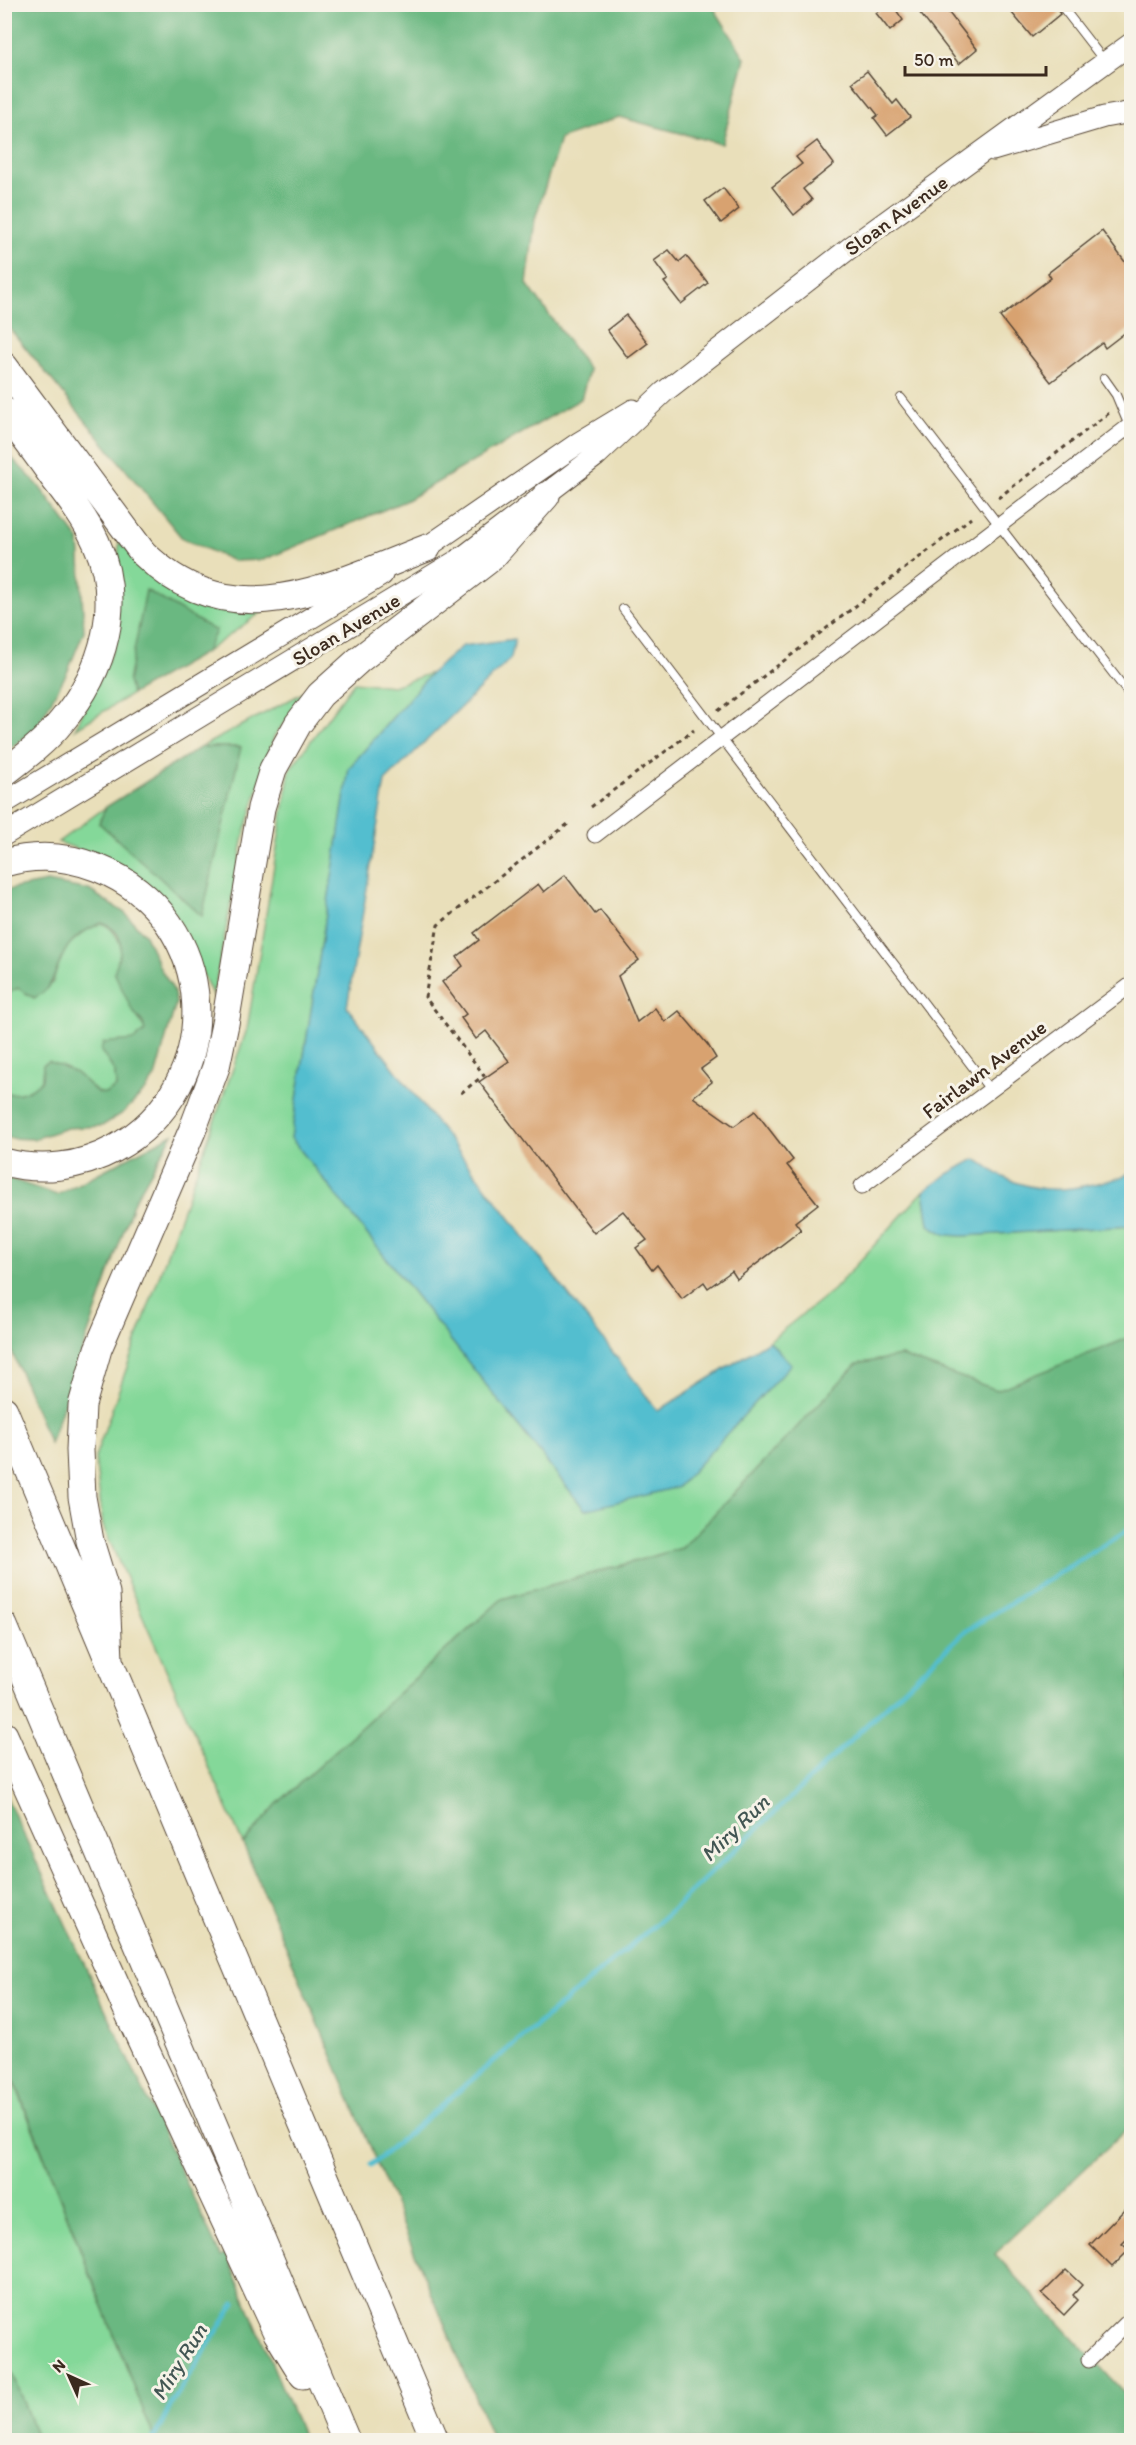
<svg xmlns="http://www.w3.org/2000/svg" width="1136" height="2445" viewBox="0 0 1136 2445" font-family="Itim,sans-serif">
<rect width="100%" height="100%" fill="#f7f3e8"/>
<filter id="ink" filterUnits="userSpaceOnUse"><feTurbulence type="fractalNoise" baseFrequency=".0167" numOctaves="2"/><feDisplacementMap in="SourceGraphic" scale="12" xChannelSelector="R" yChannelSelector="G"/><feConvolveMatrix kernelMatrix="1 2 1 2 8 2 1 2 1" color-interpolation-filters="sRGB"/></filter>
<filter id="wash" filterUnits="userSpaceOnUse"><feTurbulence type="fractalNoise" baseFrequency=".008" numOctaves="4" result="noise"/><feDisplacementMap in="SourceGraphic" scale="24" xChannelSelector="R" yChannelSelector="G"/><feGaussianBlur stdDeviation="1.35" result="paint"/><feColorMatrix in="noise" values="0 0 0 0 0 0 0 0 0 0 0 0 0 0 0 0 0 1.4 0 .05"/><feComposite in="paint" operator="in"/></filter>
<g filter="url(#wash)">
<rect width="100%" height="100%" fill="#e9dfba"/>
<!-- green -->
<path fill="#84d899" stroke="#60815c" stroke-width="1.5" d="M119,542L179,598L263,611L206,652L216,630L128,681L132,694L75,729L114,648Z
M431,673L349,768L291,1138L585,1510L790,1364L769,1341L833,1290L924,1191L929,1225L946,1235L963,1236L1131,1226V1337L997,1390L901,1356L857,1364L682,1548L502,1599L277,1804L243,1844L103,1526L95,1457L247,1029L290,769L354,682L393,686Z
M312,688L274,736L244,836L213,996L174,912L117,863L58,842L106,807L99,823L241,747H201Z
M101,923C130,933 123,982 131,1007C134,1016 143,1021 145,1031L134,1040L101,1051L115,1072L116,1087L105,1094L97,1092L76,1073L43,1065L42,1080C31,1091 20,1096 5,1093V999L11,991L18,988L34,998L53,982L57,966L68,945L87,930Z
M4,2056L155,2440H38L5,2356Z"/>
<!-- forest -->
<path fill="#6bb881" stroke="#537150" stroke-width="1.5" d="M4,5H712L745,58L722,144L619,117L560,139L535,219L527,284L589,370L581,399L405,501L263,560L233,561L182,538L5,323Z
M4,450L38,485L79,540L84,631L67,673L35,730L5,752Z
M146,590L216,631L206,652L132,694L128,682Z
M201,747H241L202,916L99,823L106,807Z
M47,882L89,890L125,913L145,935L161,970L173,989L176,1003L155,1077L146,1090L123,1113L102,1126L67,1128L34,1139L5,1138V1093C20,1096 31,1091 42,1080L43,1065L49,1061L76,1073L97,1092L105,1094L116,1087L115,1072L101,1051L103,1043L134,1040L145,1031L143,1023L132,1010L114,972C122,952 127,932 102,923C89,928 75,936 67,948C55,966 56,988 34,998L18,988L11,991L5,999V890Z
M173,1134L134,1201L50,1444L5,1335V1177L57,1195Z
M1131,1337V2125L995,2254L1131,2400V2440H493L243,1844L277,1804L502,1599L682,1548L857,1364L901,1356L997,1390Z
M4,1792L221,2257L226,2254L304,2440H155L5,2056Z
M5,2356L38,2440H5Z"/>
<!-- water -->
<path fill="#53becf" stroke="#477476" stroke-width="1.5" d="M515,639L511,658L385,781L347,1007L658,1411L769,1341L791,1364L678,1487L585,1510L291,1138L349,768L431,673L462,646Z
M975,1159C986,1164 993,1172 1003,1177C1048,1198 1077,1188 1123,1177L1131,1171V1226L963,1236L946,1235L929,1225L924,1191L948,1174Z"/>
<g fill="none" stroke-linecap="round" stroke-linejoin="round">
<!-- stream -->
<path stroke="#53becf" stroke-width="5" d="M371,2165L669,1913L964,1632L1126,1531L1132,1530
M153,2440L173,2401L235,2303"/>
</g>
<g id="blocks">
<!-- building -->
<path fill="#d8a270" d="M887,4H892L903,20L890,31L876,13Z
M929,4H942L977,49L959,64L919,12Z
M1022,4H1054L1060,14L1032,37L1012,13Z
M867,71L893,104L897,100L910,117L887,135L874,118L878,115L852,83Z
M817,141L834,164L803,189L812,200L794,215L772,187L802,164L796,157Z
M723,188L739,209L721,223L705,201Z
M1102,231L1131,270V328L1105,348L1102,343L1051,382L1000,317L1051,278L1048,273Z
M669,250L679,262L686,256L708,283L681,304L664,282L668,280L654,261Z
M626,315L648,343L628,358L607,330Z
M565,875L595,914L600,910L639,960L618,976L637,1022L655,1008L665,1022L679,1011L708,1045L716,1058L701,1069L712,1082L693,1097L734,1126L755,1111L793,1160L787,1165L818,1204L795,1222L801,1230L737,1279L732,1271L708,1288L704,1282L682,1299L657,1265L652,1270L636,1248L647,1240L623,1211L594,1233L479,1082L509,1061L486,1031L476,1039L461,1018L466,1014L442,982L463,966L457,957L479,940L474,933L538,884L544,892Z
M1131,2203V2235L1122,2244L1129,2250L1112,2267L1090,2245Z
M1066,2270L1082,2285L1073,2295L1078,2300L1064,2315L1042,2294Z"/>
</g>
</g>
<g filter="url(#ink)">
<use href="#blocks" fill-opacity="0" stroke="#554535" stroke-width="1.5"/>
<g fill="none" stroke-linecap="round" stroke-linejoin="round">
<defs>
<path id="lane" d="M1060,4L1105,62
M1104,378L1116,395L1129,426
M901,398L1132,698
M623,609L991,1091"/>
<path id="street" d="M595,835L1132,424
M862,1186L1132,984
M1089,2360L1132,2318"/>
<path id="secondary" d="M993,150L1104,117L1132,112
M414,556L580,442L633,410
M4,803L382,575
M4,835L463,557L596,456L664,392L851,247L1132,43"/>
<path id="highway" d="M4,366L143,553C233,640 328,586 427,548
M4,411C22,434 39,457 56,481C71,500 86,520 96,542C124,603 104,671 62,721C46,741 25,757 4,773
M4,863C35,854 68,856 98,868C221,917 230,1086 114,1149C81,1167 41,1172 4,1162
M4,1410L435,2440
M4,1626L346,2440
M109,1660L106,1593L90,1541L82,1497L80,1450L82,1405L98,1349L192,1131L216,1067L225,1024L261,808L273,769L298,724L320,695L360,659L491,558L546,496
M4,1735L134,2025L277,2333L303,2375"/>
</defs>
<!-- lane casing -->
<use href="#lane" stroke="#554535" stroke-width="10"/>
<!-- street casing -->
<use href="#street" stroke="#554535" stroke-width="17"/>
<!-- secondary casing -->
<use href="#secondary" stroke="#554535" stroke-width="23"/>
<!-- highway casing -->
<use href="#highway" stroke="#554535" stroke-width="29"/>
<!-- path -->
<path stroke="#554535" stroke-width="3" stroke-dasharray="4.5 4.5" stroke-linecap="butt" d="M998,498L1109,413
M718,711L971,518
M591,807L694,730
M461,1093L484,1075L425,997L438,925L568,824"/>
<!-- lane -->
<use href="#lane" stroke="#fff" stroke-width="8"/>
<!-- street -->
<use href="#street" stroke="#fff" stroke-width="15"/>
<!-- secondary -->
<use href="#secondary" stroke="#fff" stroke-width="21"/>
<!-- highway -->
<use href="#highway" stroke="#fff" stroke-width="27"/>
</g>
</g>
<g text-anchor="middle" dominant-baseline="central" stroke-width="6" stroke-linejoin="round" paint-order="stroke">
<!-- street labels -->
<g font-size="21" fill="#3b2a1e" stroke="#f7f3e8">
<text transform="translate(896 215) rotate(-36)">Sloan Avenue</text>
<text transform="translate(346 629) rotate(-31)">Sloan Avenue</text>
<text transform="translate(984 1069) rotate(-37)">Fairlawn Avenue</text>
</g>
<!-- water labels -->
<g font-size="22" font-style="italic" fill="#425653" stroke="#f7f3e8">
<text transform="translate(735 1828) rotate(-44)">Miry Run</text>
<text transform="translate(179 2362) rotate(-58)">Miry Run</text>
</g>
</g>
<!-- margin -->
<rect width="1136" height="2445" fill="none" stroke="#f7f3e8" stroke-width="24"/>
<!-- north arrow -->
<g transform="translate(69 2376) rotate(315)" stroke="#f7f3e8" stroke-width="4.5" paint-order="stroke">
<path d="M0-4.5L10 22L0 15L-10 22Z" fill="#3b2a1e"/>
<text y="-9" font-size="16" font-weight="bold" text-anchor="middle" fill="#3b2a1e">N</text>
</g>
<!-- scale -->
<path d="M905 66v9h141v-9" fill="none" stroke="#3b2a1e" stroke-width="3"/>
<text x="914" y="66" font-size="18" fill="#3b2a1e" stroke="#f7f3e8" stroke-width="4.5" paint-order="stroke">50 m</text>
</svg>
